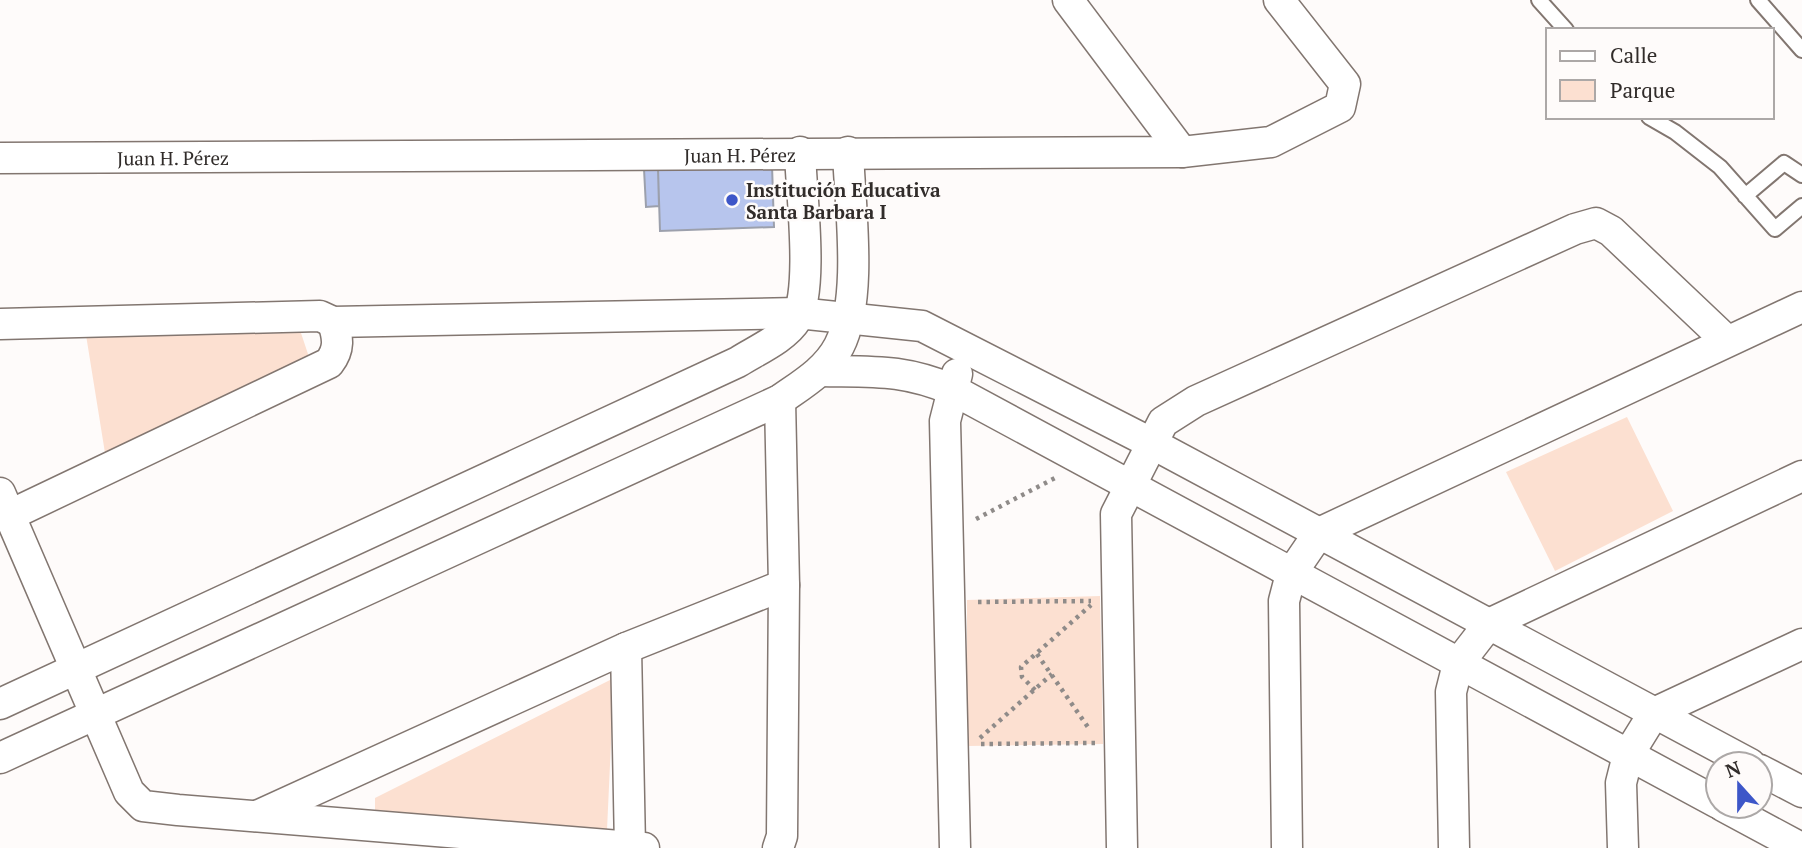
<svg xmlns="http://www.w3.org/2000/svg" width="1802" height="848" viewBox="0 0 1802 848" font-family="'PT Serif',serif">
<rect width="100%" height="100%" fill="#fefbfa"/>
<!-- green -->
<path fill="#fce0d1" d="M301,333L309,357L105,453L86,335Z
M1627,417L1673,511L1555,571L1506,472Z
M1100,596L1103,744L967,746V600Z
M614,678L607,830L375,810V798Z"/>
<!-- building -->
<path fill="#b7c5ed" stroke="#9ca0ac" stroke-width="2" d="M772,165L774,227L660,231L658,169Z
M644,169H658L659,206L646,207Z"/>
<g fill="none" stroke-linecap="round" stroke-linejoin="round">
<defs>
<path id="service" d="M1539,0L1566,30
M1758,0L1802,50
M1649,117L1675,132L1720,167L1775,229L1802,206
M1745,196L1784,163L1802,175"/>
<g id="minor">
<path d="M1068,0L1182,152"/>
<path id="s1" d="M0,158L1182,152L1271,142L1340,107L1345,84L1279,0"/>
<path d="M0,324L320,316L333,322L798,313L922,326L1151,443L1750,764"/>
<path d="M821,371C874,372 903,369 953,390L1718,803"/>
<path d="M0,493L129,792L143,806L178,810L644,848"/>
<path d="M8,516L329,363C340,349 338,338 333,322"/>
<path d="M626,648L630,847"/>
<path d="M0,704L738,362C755,351 785,338 796,320C814,289 801,191 800,152"/>
<path d="M0,758L780,400C801,385 826,371 839,346C863,299 850,206 848,152"/>
<path d="M1760,770L1802,792"/>
<path d="M1723,806L1801,848"/>
<path d="M257,816L626,648L784,585"/>
<path d="M778,848L782,836L784,585L780,400"/>
<path d="M955,848L945,421L957,374"/>
<path d="M1122,848L1116,514L1163,422L1196,401L1575,229L1596,223L1611,231L1727,341"/>
<path d="M1287,848L1284,601L1291,574L1319,533L1802,307"/>
<path d="M1454,848L1451,692L1458,664L1489,624L1802,476"/>
<path d="M1623,848L1621,783L1628,755L1654,713L1802,644"/>
</g>
</defs>
<!-- service casing -->
<use href="#service" stroke="#827670" stroke-width="18"/>
<!-- minor casing -->
<use href="#minor" stroke="#827670" stroke-width="33"/>
<!-- path -->
<path stroke="#8f8b89" stroke-width="4.5" stroke-dasharray="3.5 5" stroke-linecap="butt" d="M976,519L1055,478
M978,602L1091,601
M1037,654L1090,730
M1035,690L1022,677L1021,667L1091,605
M980,738L1052,674
M981,744L1095,743"/>
<!-- service -->
<use href="#service" stroke="#fff" stroke-width="14"/>
<!-- minor -->
<use href="#minor" stroke="#fff" stroke-width="30"/>
</g>
<!-- markers -->
<circle fill="#3d56c8" stroke="#fefbfa" stroke-width="2.5" cx="732" cy="200" r="7"/>
<g text-anchor="middle" dominant-baseline="central" stroke-width="5" stroke-linejoin="round" paint-order="stroke">
<!-- street labels -->
<g font-size="19" fill="#312c2a" stroke="#fefbfa">
<text stroke="none"><textPath href="#s1" startOffset="740">Juan H. Pérez</textPath></text>
<text stroke="none"><textPath href="#s1" startOffset="173">Juan H. Pérez</textPath></text>
</g>
<!-- poi labels -->
<g font-size="19" font-weight="bold" fill="#312c2a" stroke="#fefbfa" text-anchor="start">
<text x="746" y="189">Institución Educativa<tspan x="746" dy="22">Santa Barbara I</tspan></text>
</g>
</g>
<!-- legend -->
<rect x="1546" y="28" width="228" height="91" fill="#fefbfa" stroke="#aca8a7" stroke-width="2"/>
<rect x="1560" y="51" width="35" height="10" fill="#ffffff" stroke="#aca8a7" stroke-width="2"/>
<text x="1610" y="63" font-size="21" fill="#312c2a">Calle</text>
<rect x="1560" y="80" width="35" height="21" fill="#fce0d1" stroke="#aca8a7" stroke-width="2"/>
<text x="1610" y="98" font-size="21" fill="#312c2a">Parque</text>
<!-- north arrow -->
<g transform="translate(1739 785) rotate(339)"><circle r="33" fill="#fefbfa" stroke="#aca8a7" stroke-width="2"/>
<path d="M0-5L12 26L0 18L-12 26Z" fill="#3d56c8"/>
<text y="-10" font-size="19" font-weight="bold" text-anchor="middle" fill="#312c2a">N</text>
</g>
</svg>
